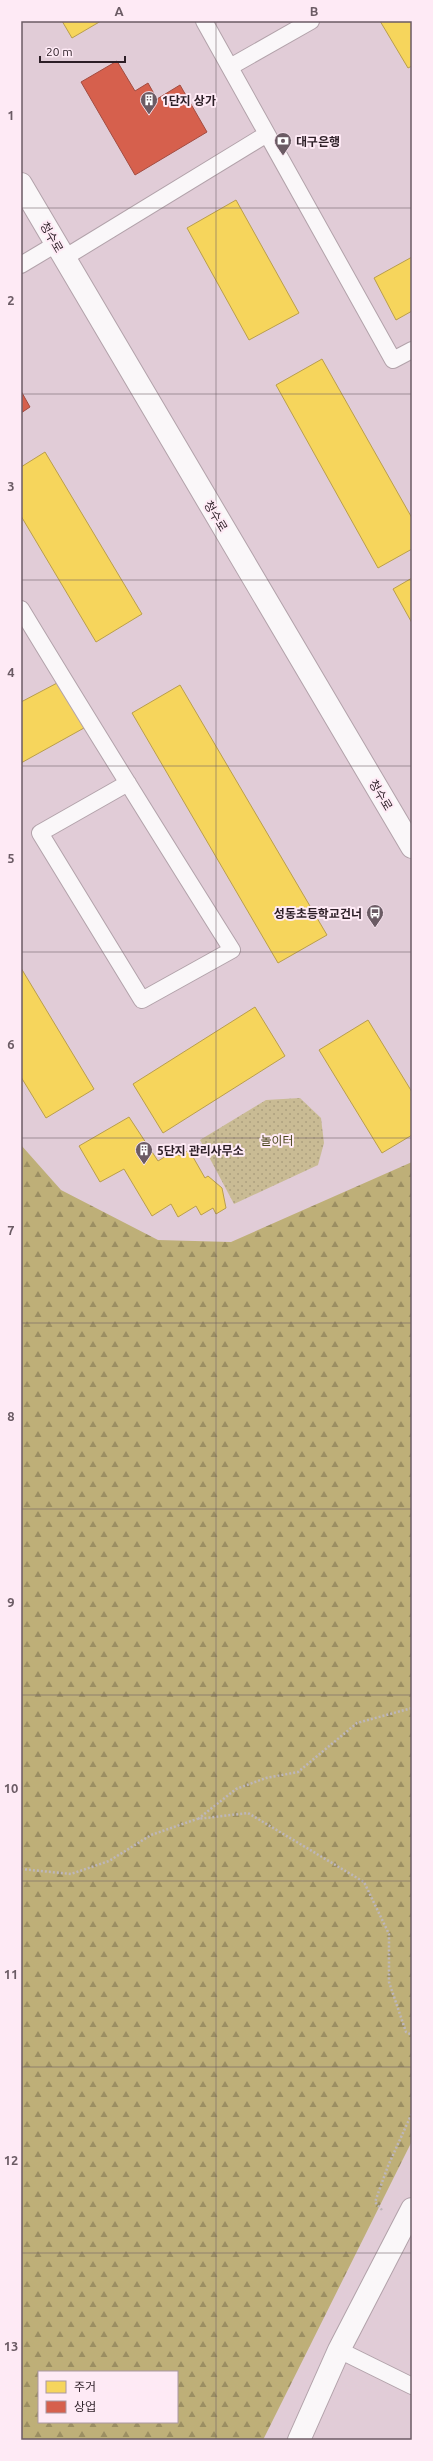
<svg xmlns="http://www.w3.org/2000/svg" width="433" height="2461" viewBox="0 0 433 2461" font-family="Ubuntu,'Noto Sans KR',sans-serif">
<defs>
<pattern id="grass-dots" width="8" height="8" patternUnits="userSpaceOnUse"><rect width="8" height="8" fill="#c9bb94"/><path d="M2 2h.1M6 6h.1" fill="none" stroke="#ada07f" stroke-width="1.8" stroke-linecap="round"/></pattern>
<pattern id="forest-firs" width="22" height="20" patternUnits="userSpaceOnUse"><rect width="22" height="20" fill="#beaf78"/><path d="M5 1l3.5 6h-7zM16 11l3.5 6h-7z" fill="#9b8e62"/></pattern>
</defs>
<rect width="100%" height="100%" fill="#e1ccd7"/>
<!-- grass -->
<path fill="url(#grass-dots)" d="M300,1098L321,1118L324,1143L318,1165L234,1204L200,1140L266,1100Z"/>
<!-- forest -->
<path fill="url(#forest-firs)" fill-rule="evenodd" d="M21,1145L61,1190L158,1240L231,1242L412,1162V2141L263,2440H21ZM39,2372H177V2422H39Z"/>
<!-- homes -->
<path fill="#f6d55c" stroke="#b99e4c" d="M62,21H101L72,38Z
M380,21H412V66L408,68Z
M236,200L299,313L249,340L187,228Z
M412,257V311L396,320L374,278Z
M322,359L412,518V549L378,568L276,385Z
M45,452L142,614L96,642L21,516V467Z
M412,578V623L393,589Z
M59,682L84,728L21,763V702Z
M180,685L327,935L278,963L132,713Z
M21,968L94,1089L46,1118L21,1077Z
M255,1007L285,1056L163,1133L133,1084Z
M368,1020L412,1092V1135L382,1153L319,1050Z
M129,1117L158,1161L176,1150L179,1156L189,1150L205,1178L208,1176L222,1188L226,1208L216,1214L213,1208L201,1215L196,1206L178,1217L171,1204L152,1216L124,1169L100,1182L79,1146Z"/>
<!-- shops -->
<path fill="#d6604d" stroke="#a34c41" d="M117,61L135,91L148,83L157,99L180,85L207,132L135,175L81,82Z
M21,391L30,407L21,413Z"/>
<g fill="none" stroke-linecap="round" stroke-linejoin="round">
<defs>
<path id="service" d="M204,21L393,360L412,350
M230,67L311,21
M64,258L267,134
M21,265L56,244
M21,609C90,723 161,837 232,950L142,1000L40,833L128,783
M339,2350L412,2386"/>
<path id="minor" d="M299,2440L339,2350L412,2209"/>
<path id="secondary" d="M21,184L412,847"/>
</defs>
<!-- service casing -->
<use href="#service" stroke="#b2a2aa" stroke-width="18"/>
<!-- minor casing -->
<use href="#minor" stroke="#b2a2aa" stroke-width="24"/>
<!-- secondary casing -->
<use href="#secondary" stroke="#b2a2aa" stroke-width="24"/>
<!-- path -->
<path stroke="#bdb6ba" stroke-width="2.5" stroke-dasharray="2 2" stroke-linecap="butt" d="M198,1819L236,1789L266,1778L298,1772L357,1723L412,1708
M21,1869L71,1874L109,1861L151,1835L197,1819L248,1813L364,1882L389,1934V1982L406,2032L412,2035
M382,2210L375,2202L388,2166L412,2113"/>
<!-- service -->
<use href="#service" stroke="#faf7f9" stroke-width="16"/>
<!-- minor -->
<use href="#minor" stroke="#faf7f9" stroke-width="22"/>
<!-- secondary -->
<use href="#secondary" stroke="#faf7f9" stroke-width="22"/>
</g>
<!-- grid -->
<path fill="none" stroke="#6b5b64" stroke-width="1" stroke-opacity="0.55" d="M216,21V2440M21,208H412M21,394H412M21,580H412M21,766H412M21,952H412M21,1138H412M21,1323H412M21,1509H412M21,1695H412M21,1881H412M21,2067H412M21,2253H412"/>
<!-- icons -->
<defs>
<symbol id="building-pin" viewBox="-11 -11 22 30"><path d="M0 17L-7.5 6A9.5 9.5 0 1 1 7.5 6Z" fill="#6b5b64" stroke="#feeaf5"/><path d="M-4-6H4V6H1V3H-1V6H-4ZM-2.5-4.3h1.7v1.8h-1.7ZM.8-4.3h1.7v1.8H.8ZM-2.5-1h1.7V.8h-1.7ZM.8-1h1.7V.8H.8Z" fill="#fff"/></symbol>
<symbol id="bank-pin" viewBox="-11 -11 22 30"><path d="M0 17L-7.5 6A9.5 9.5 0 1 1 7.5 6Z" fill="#6b5b64" stroke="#feeaf5"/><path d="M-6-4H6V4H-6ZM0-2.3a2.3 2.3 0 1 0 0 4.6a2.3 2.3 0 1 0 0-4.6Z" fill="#fff"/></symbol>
<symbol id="bus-pin" viewBox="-11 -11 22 30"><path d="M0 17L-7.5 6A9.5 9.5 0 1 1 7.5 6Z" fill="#6b5b64" stroke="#feeaf5"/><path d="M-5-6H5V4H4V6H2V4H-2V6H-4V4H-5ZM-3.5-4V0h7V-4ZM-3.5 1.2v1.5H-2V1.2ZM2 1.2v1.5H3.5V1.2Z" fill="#fff"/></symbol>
</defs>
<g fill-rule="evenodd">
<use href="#building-pin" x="139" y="90" width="20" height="27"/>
<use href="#bank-pin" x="273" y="131" width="20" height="27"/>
<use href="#bus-pin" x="365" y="903" width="20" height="27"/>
<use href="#building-pin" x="134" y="1140" width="20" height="27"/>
</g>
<g text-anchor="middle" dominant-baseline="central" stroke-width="4" stroke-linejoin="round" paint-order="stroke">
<!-- poi labels -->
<g font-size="12" font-weight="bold" fill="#2c1e26" stroke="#feeaf5" text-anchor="start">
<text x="162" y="100">1단지 상가</text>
<text x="296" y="141">대구은행</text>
<text x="362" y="913" text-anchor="end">성동초등학교건너</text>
<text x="157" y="1150">5단지 관리사무소</text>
</g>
<!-- street labels -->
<g font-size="12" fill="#2c1e26" stroke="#feeaf5">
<text transform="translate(52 237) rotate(60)">청수로</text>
<text transform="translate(216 516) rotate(59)">청수로</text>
<text transform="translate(381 795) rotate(59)">청수로</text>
</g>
<!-- park labels -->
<g font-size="12" fill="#4a461b" stroke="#feeaf5">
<text x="277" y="1140">놀이터</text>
</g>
</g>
<!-- border -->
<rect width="433" height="2461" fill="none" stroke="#feeaf5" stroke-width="44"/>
<!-- legend -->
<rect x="38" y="2371" width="140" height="52" fill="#feeaf5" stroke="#aa98a2"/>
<rect x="46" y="2381" width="20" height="12" fill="#f6d55c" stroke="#aa98a2"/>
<text x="74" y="2391" font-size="12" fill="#2c1e26">주거</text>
<rect x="46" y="2401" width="20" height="12" fill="#d6604d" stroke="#aa98a2"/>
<text x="74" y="2411" font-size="12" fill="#2c1e26">상업</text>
<!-- scale -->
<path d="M40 56v6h85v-6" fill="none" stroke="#2c1e26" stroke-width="2"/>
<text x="46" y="56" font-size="12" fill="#2c1e26" stroke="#feeaf5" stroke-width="3" paint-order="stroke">20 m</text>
<rect x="22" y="22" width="389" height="2417" fill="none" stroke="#6b5b64" stroke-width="1.5"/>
<g font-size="13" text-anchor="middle" font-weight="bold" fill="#6b5b64">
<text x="119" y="16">A</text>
<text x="314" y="16">B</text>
<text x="11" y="120">1</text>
<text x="11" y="305">2</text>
<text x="11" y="491">3</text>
<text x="11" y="677">4</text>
<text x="11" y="863">5</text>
<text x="11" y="1049">6</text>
<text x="11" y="1235">7</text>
<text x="11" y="1421">8</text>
<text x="11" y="1607">9</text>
<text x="11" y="1793">10</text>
<text x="11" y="1979">11</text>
<text x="11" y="2165">12</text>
<text x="11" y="2351">13</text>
</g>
</svg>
